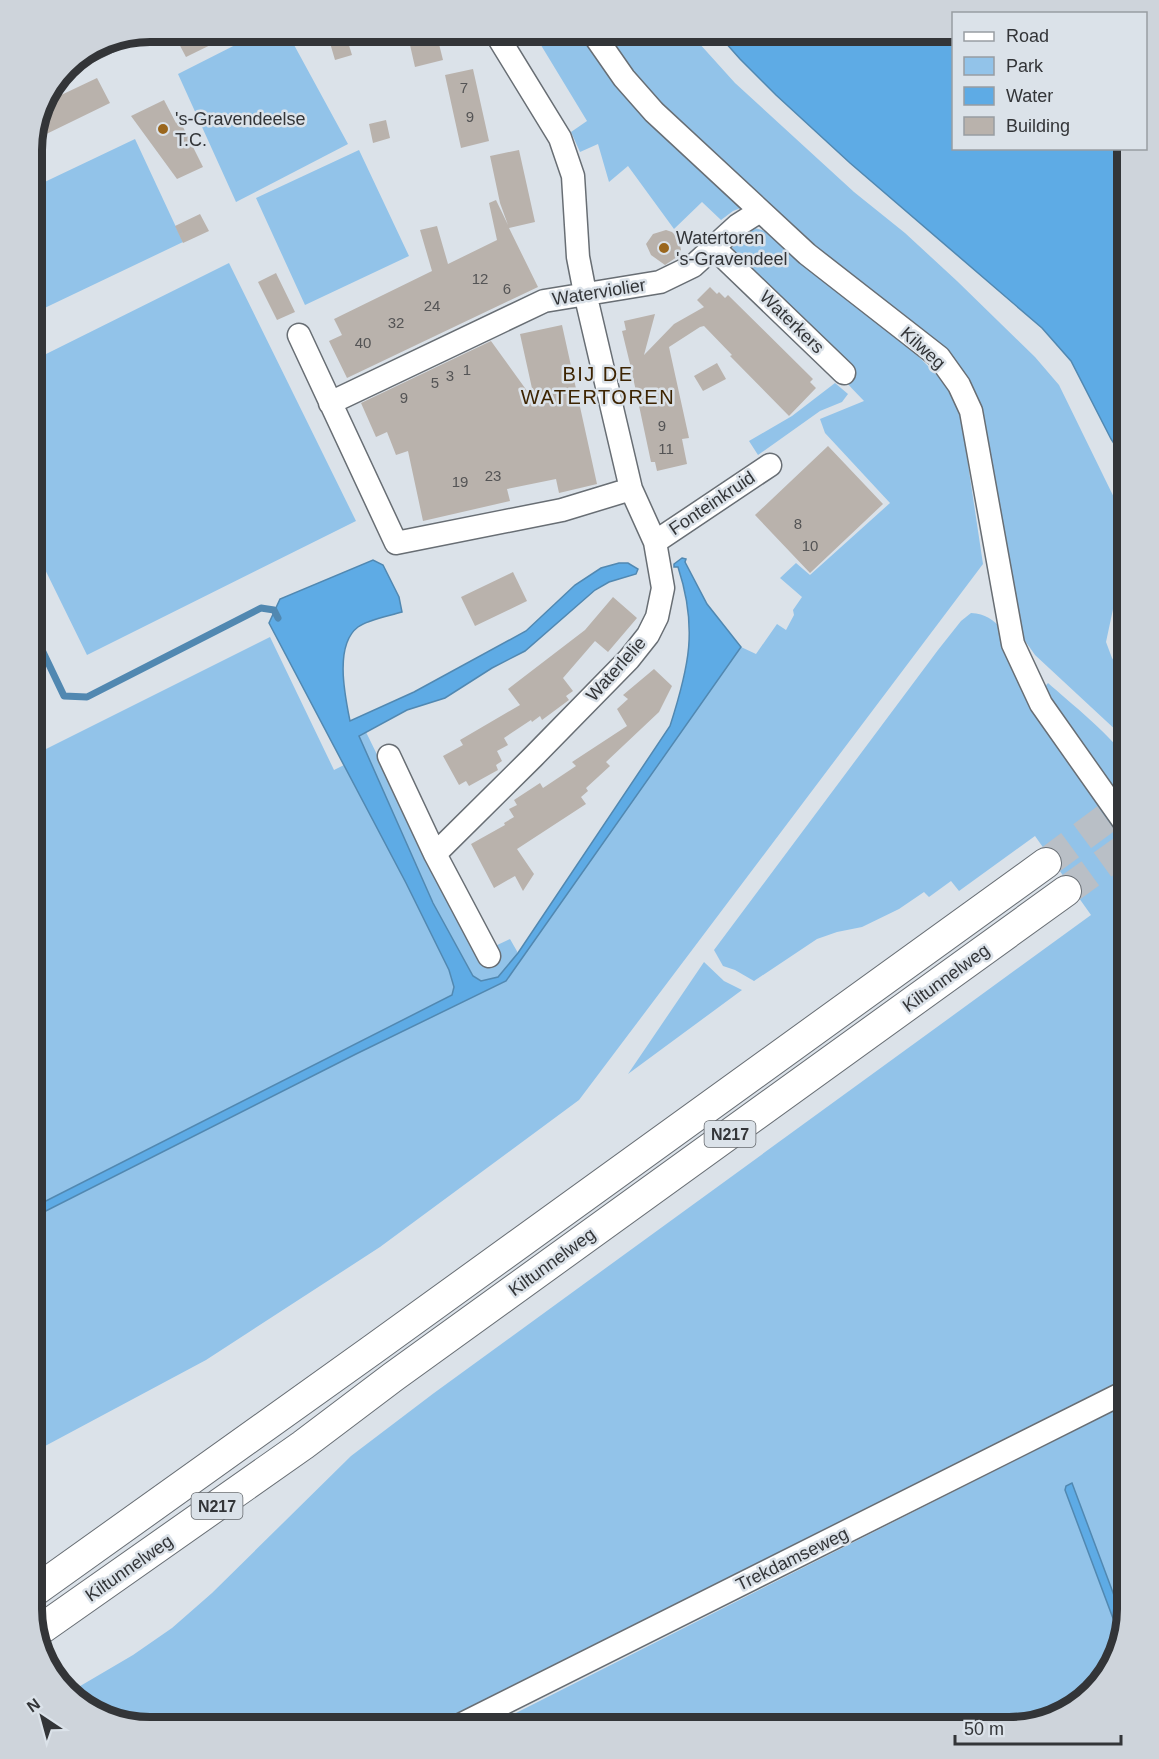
<svg xmlns="http://www.w3.org/2000/svg" width="1159" height="1759" viewBox="0 0 1159 1759" font-family="Arial,sans-serif">
<rect width="100%" height="100%" fill="#dbe2e9"/>
<!-- green -->
<path fill="#92c3e9" d="M261,32H287L348,144L236,202L178,74Z
M533,32H582L743,207L733,211L721,220L702,202L674,229L628,166L609,182L598,144L580,152L571,132L587,121Z
M602,32H689L735,83L854,192L905,233L957,281L1035,357L1059,385L1125,520L1126,548L1106,642L1112,658L1127,679V737L1119,733L1035,655L1023,638L977,407L761,206L698,143L637,79Z
M135,139L183,242L32,314V188Z
M359,150L409,256L305,305L256,198Z
M755,228L771,233L848,299L915,353L943,381L959,404L983,564L579,1100L380,1247L206,1360L32,1453V1218L356,1054L506,981L741,647L756,654L777,624L786,630L794,615L793,610L802,597L780,578L796,563L810,575L890,503L825,433L820,419L864,401C830,367 803,327 772,290C759,275 742,263 731,246L736,238Z
M229,263L356,521L87,655L32,543V361Z
M835,383L848,394L842,402L820,411L758,455L749,441L792,416Z
M971,613C986,614 992,619 1003,630L1127,830V1380L661,1619L443,1727H142L84,1708L70,1692L133,1655L172,1628L212,1593L351,1456L434,1393L1091,915L1035,836L959,891L951,881L929,897L924,892L899,909L862,927L837,932L817,939L754,981L735,970L723,966L714,950L938,650L961,621Z
M270,637L334,770L344,765L406,883L449,970L454,987L452,995L32,1208V756Z
M1048,683C1067,700 1117,740 1127,761C1131,771 1127,796 1127,808L1043,689Z
M366,732L405,812L493,947L510,939L518,953L498,977L481,981L473,976L433,903L358,736Z
M704,962L724,981L742,990L628,1074Z
M1127,1404V1610L1123,1625L1065,1490L1120,1637L1112,1669L1068,1712L1010,1727H488Z"/>
<!-- water -->
<path fill="#5eabe5" stroke="#5188b1" stroke-width="1.5" d="M716,32H953L954,148L1127,149V464L1111,439L1071,361L1042,328L850,163L776,95L740,59Z
M682,558L686,559L685,562L707,604L741,647L506,981L356,1054L32,1218V1208L452,995L454,987L449,970L406,883L269,623L280,599L373,560L383,565L399,597L402,612C389,616 369,619 358,627C334,645 345,696 350,721L414,692L526,631L575,585L601,568L619,563H628L638,569L636,574L609,582L595,590L525,651L492,668L445,698L407,710L359,736L433,903L473,976L481,981L498,977L518,953L670,726C689,667 698,628 678,567H674V564Z
M1072,1483L1124,1622L1120,1637L1065,1490L1066,1486Z"/>
<g fill="none" stroke-linecap="round" stroke-linejoin="round">
<!-- stream -->
<path stroke="#5188b1" stroke-width="7" d="M32,629L64,696L87,697L261,608L274,610L278,618"/>
</g>
<!-- building -->
<path fill="#b9b2ac" d="M199,32H237L186,57L178,42Z
M407,32H436L443,60L415,67Z
M347,39L352,55L335,60L330,43Z
M473,69L489,141L461,148L445,75Z
M97,78L110,103L32,141L40,105Z
M164,100L176,123L180,121L203,167L177,179L131,116Z
M386,120L390,138L373,143L369,124Z
M519,150L535,222L509,228L538,287L347,378L329,341L342,335L334,319L432,271L420,230L437,226L448,264L497,240L489,203L496,200L508,225L500,203L490,156Z
M200,214L209,231L183,243L175,226Z
M666,230L672,232L679,239L681,250L677,257L665,265L651,255L646,244L653,234Z
M276,273L295,312L277,320L258,282Z
M710,287L717,294L719,292L725,298L728,295L813,379L810,382L816,388L789,416L730,356L732,355L704,326L700,327L669,347L689,438L682,439L687,464L657,471L655,462H651L631,368L622,331L626,330L624,321L655,314L644,355L674,324L704,307L697,300Z
M562,325L597,484L559,493L556,479L507,489L510,501L423,521L408,451L396,455L387,432L376,437L361,403L491,341L535,402L520,334Z
M717,363L726,379L703,391L694,376Z
M828,446L883,504L810,573L755,515Z
M513,572L527,601L475,626L461,597Z
M613,597L637,618L608,652L595,641L563,678L573,691L566,696L569,700L542,720L540,716L532,722L531,720L504,738L508,745L497,751L502,761L496,765L498,770L469,786L466,781L459,785L443,756L463,745L460,740L520,705L508,689L585,630Z
M654,669L672,686L659,712L606,762L610,766L586,788L588,791L581,797L586,804L517,849L534,874L523,891L515,876L494,888L471,844L505,825L504,823L514,817L509,809L517,805L514,800L540,783L543,788L576,766L572,762L627,726L617,709L628,699L623,695Z"/>
<g fill="none" stroke-linecap="round" stroke-linejoin="round">
<!-- major-tunnel -->
<path stroke="#b9bfc6" stroke-width="30" stroke-dasharray="30 15" stroke-linecap="butt" d="M1046,863L1127,803
M1066,891L1127,847"/>
<defs>
<path id="minor" d="M592,32L624,78L654,112L807,254L939,357L959,385L971,411L1013,644L1041,704L1127,826
M88,51L113,39
M713,247L844,373
M299,335L396,543L562,510L631,489
M330,403L544,301L660,282L693,266L738,225L760,211
M655,542L770,465
M389,756L435,854L489,956
M435,854L533,757L629,659L648,635L657,617L663,588L655,542L631,489L585,293L578,257L573,176L560,138L495,32
M456,1727L1127,1391"/>
<path id="major" d="M32,1593L372,1350L1046,863
M37,1632L303,1445L393,1377L1066,891"/>
</defs>
<!-- minor casing -->
<use href="#minor" stroke="#686e74" stroke-width="25"/>
<!-- major casing -->
<use href="#major" stroke="#686e74" stroke-width="32"/>
<!-- minor -->
<use href="#minor" stroke="#fff" stroke-width="22"/>
<!-- major -->
<use href="#major" stroke="#fff" stroke-width="30"/>
</g>
<!-- markers -->
<g fill="#9a661d" stroke="#dbe2e9" stroke-width="2">
<circle cx="163" cy="129" r="6"/>
<circle cx="664" cy="248" r="6"/>
</g>
<g text-anchor="middle" dominant-baseline="central" stroke-width="5" stroke-linejoin="round" paint-order="stroke">
<!-- number labels -->
<g font-size="15" fill="#545455">
<text x="464" y="87">7</text>
<text x="470" y="116">9</text>
<text x="480" y="278">12</text>
<text x="507" y="288">6</text>
<text x="432" y="305">24</text>
<text x="396" y="322">32</text>
<text x="363" y="342">40</text>
<text x="467" y="369">1</text>
<text x="450" y="375">3</text>
<text x="435" y="382">5</text>
<text x="404" y="397">9</text>
<text x="662" y="425">9</text>
<text x="666" y="448">11</text>
<text x="493" y="475">23</text>
<text x="460" y="481">19</text>
<text x="798" y="523">8</text>
<text x="810" y="545">10</text>
</g>
<!-- shield labels -->
<g fill="#dbe2e9" stroke="#65696d" stroke-width="1.5">
<rect x="704.5" y="1121" width="51" height="26" rx="4.5"/>
<rect x="191.5" y="1493" width="51" height="26" rx="4.5"/>
</g>
<g font-size="16" font-weight="bold" fill="#333538">
<text x="730" y="1134">N217</text>
<text x="217" y="1506">N217</text>
</g>
<!-- poi labels -->
<g font-size="18" fill="#333538" stroke="#dbe2e9" text-anchor="start">
<text x="175" y="119">'s-Gravendeelse<tspan x="175" dy="21">T.C.</tspan></text>
<text x="676" y="238">Watertoren<tspan x="676" dy="21">'s-Gravendeel</tspan></text>
</g>
<!-- street labels -->
<g font-size="18" fill="#333538" stroke="#dbe2e9">
<text transform="translate(599 292) rotate(-9)">Waterviolier</text>
<text transform="translate(792 322) rotate(44)">Waterkers</text>
<text transform="translate(923 348) rotate(42)">Kilweg</text>
<text transform="translate(712 503) rotate(-34)">Fonteinkruid</text>
<text transform="translate(616 669) rotate(-48)">Waterlelie</text>
<text transform="translate(946 978) rotate(-36)">Kiltunnelweg</text>
<text transform="translate(552 1262) rotate(-36)">Kiltunnelweg</text>
<text transform="translate(792 1559) rotate(-26)">Trekdamseweg</text>
<text transform="translate(129 1568) rotate(-35)">Kiltunnelweg</text>
</g>
<!-- neighbourhood labels -->
<g font-size="20" letter-spacing="1.5" fill="#3d2402" stroke="#dbe2e9">
<text x="598" y="374">BIJ DE<tspan x="598" dy="23">WATERTOREN</tspan></text>
</g>
</g>
<!-- crop -->
<path d="M0 0H1159V1759H0ZM150 42H1009A108 108 0 0 1 1117 150V1609A108 108 0 0 1 1009 1717H150A108 108 0 0 1 42 1609V150A108 108 0 0 1 150 42Z" fill="#ced4db" fill-rule="evenodd"/>
<path fill="none" stroke="#333538" stroke-width="8" d="M150 42H1009A108 108 0 0 1 1117 150V1609A108 108 0 0 1 1009 1717H150A108 108 0 0 1 42 1609V150A108 108 0 0 1 150 42Z"/>
<!-- legend -->
<rect x="952" y="12" width="195" height="138" fill="#dbe2e9" stroke="#989da2" stroke-width="1.5"/>
<rect x="964" y="32" width="30" height="9" fill="#ffffff" stroke="#989da2" stroke-width="1.5"/>
<text x="1006" y="42" font-size="18" fill="#333538">Road</text>
<rect x="964" y="57" width="30" height="18" fill="#92c3e9" stroke="#989da2" stroke-width="1.5"/>
<text x="1006" y="72" font-size="18" fill="#333538">Park</text>
<rect x="964" y="87" width="30" height="18" fill="#5eabe5" stroke="#989da2" stroke-width="1.5"/>
<text x="1006" y="102" font-size="18" fill="#333538">Water</text>
<rect x="964" y="117" width="30" height="18" fill="#b9b2ac" stroke="#989da2" stroke-width="1.5"/>
<text x="1006" y="132" font-size="18" fill="#333538">Building</text>
<!-- north arrow -->
<g transform="translate(42 1717) rotate(324)" stroke="#dbe2e9" stroke-width="4.5" paint-order="stroke">
<path d="M0-4.5L10 22L0 15L-10 22Z" fill="#333538"/>
<text y="-9" font-size="16" font-weight="bold" text-anchor="middle" fill="#333538">N</text>
</g>
<!-- scale -->
<path d="M955 1735v9h166v-9" fill="none" stroke="#333538" stroke-width="3"/>
<text x="964" y="1735" font-size="18" fill="#333538" stroke="#dbe2e9" stroke-width="4.5" paint-order="stroke">50 m</text>
</svg>
